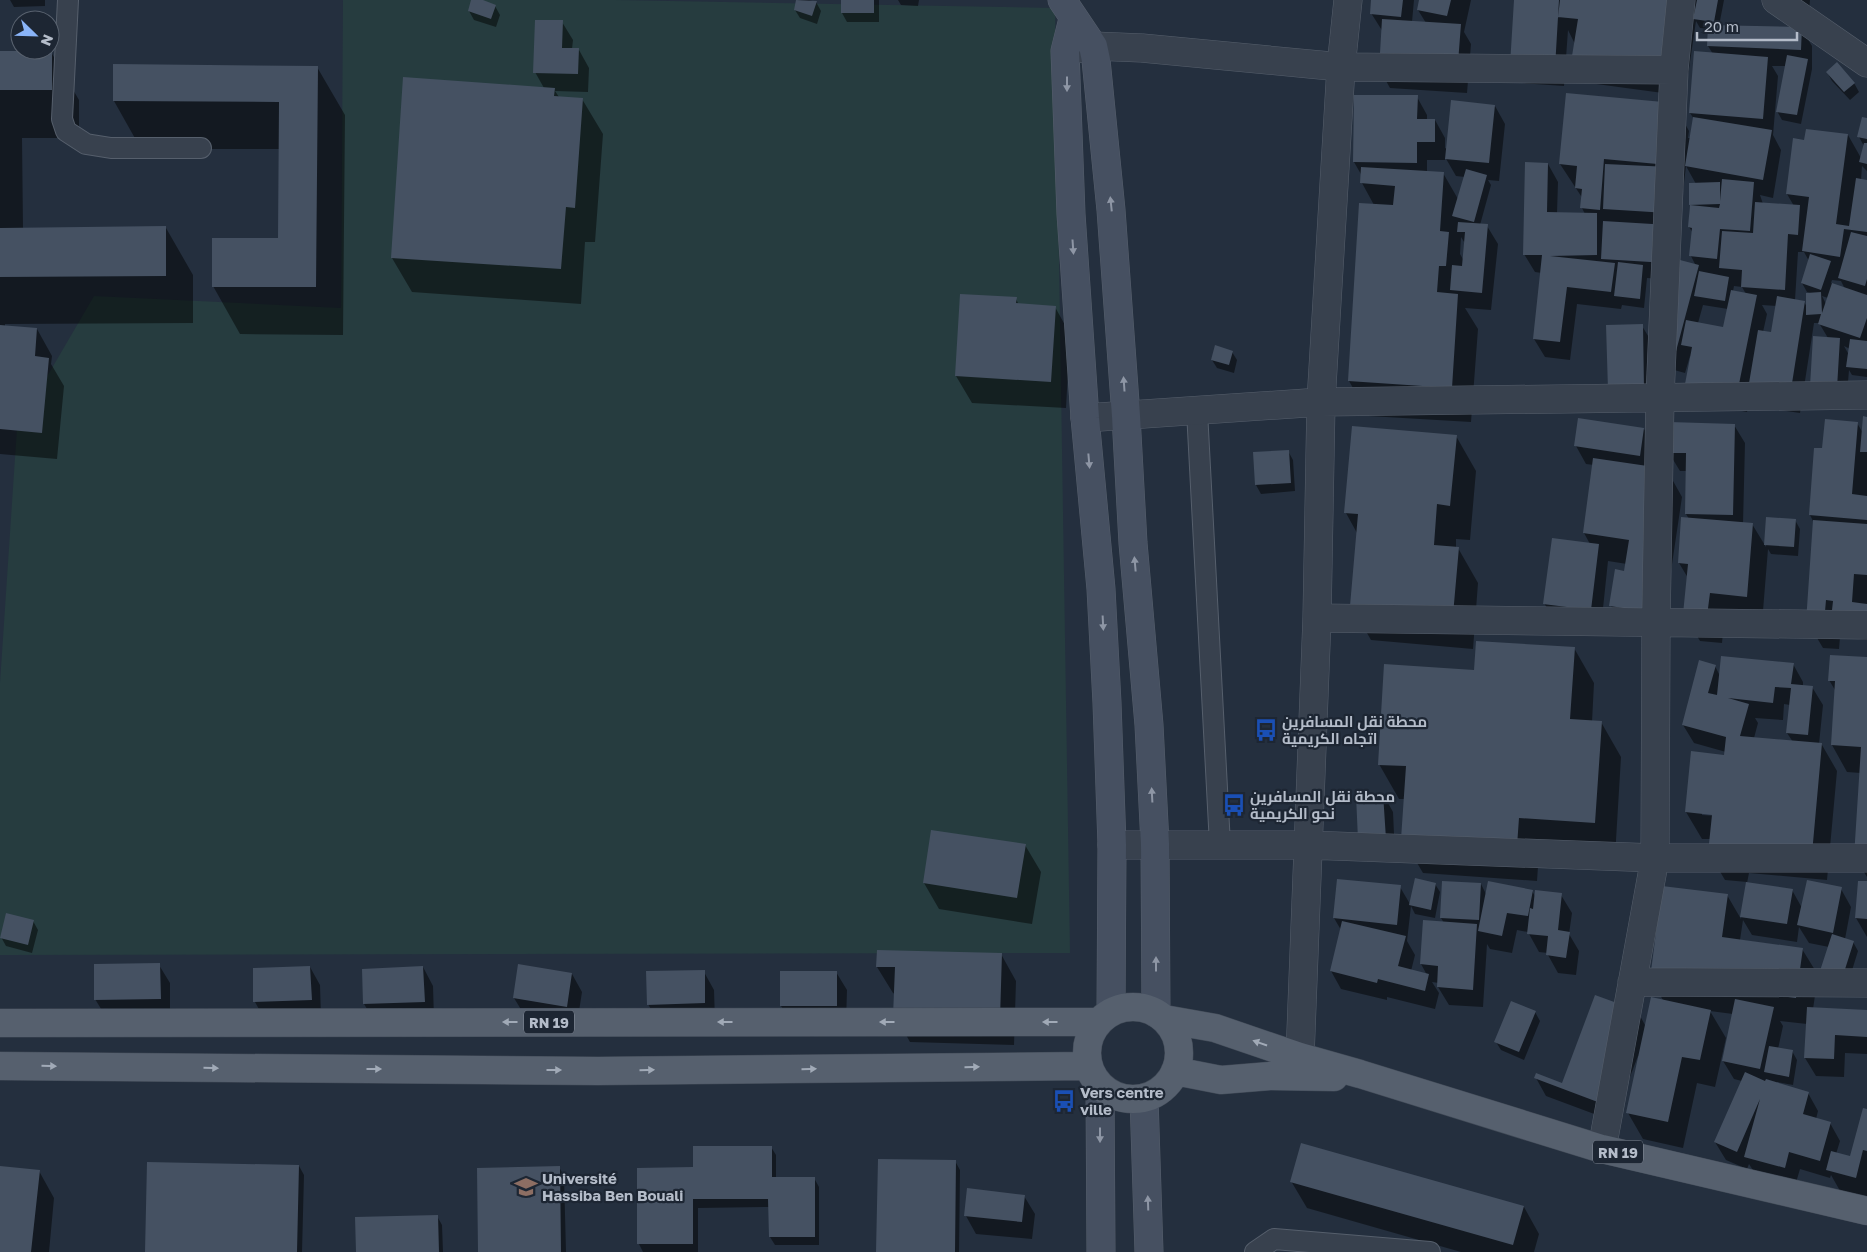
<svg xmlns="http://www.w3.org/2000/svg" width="1867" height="1252" viewBox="0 0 1867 1252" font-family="'Golos Text',Cairo,sans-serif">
<rect width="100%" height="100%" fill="#242f3e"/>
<!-- green -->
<path fill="#263c3f" d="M343,0H616L1055,8L1070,953L0,955V683L17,428L94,296L341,308Z"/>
<!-- shadow -->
<path fill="#0007" fill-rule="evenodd" d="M10,0H45V6L14,7Z
M473,0H479L495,6L500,15L496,27L474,20L469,11Z
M798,0H809L816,2L821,11L817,24L800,18L795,10Z
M842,0H879V22H847L842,13Z
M898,0H919L918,6L901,5Z
M1372,0H1414L1412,22L1426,23L1418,10L1421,0H1471L1464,32L1471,44L1467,93L1390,88L1380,70L1383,32L1371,13Z
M1515,0H1697L1698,2V0H1724L1719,26L1801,28L1812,46V69L1801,124L1782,120L1777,111L1786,66H1772L1778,76L1773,135L1781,150L1773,198L1760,195L1763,204L1794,206L1787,194L1806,142L1848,135L1861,158L1864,146L1859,137L1867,119V171L1862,166L1861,180L1867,181V377L1852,375L1849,370L1846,406L1821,404L1828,338L1819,323H1814L1800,413L1760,407L1751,391L1747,412L1697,402L1692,357L1690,356L1685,373L1667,368L1676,280L1647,278L1644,308L1622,305L1621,309L1577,304L1570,360L1545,357L1534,339L1542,273L1535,272L1524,254L1548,164L1558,182L1557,213L1585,214L1582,208L1583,199L1560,164L1674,104L1689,131L1688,138H1691L1694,119L1690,113L1713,54L1708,46L1709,29L1700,28L1696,21L1685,96L1589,83L1575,44L1568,30L1564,86L1522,83L1512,65ZM1686,166L1696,184L1690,205L1689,227L1693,233L1691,256L1696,266L1678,268L1679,191H1683ZM1798,252H1804L1809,261L1802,283L1807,292L1813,294L1807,307L1804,302L1795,300ZM1832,280L1841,281L1845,289L1831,283ZM1734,286L1742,287L1746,294L1733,291ZM1822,296L1828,298L1826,304ZM1703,305L1728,309L1724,329L1698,323ZM1762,305L1777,306L1772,334L1763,332L1767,314ZM1844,346L1850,349L1849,355Z
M1792,0H1810L1809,11Z
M562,22L573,40L572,49L579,50L589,68L588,92L555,91L559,97L582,99L603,134L595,242H585L581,304L412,292L392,258L544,88L535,72Z
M51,52L79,100V138H22L23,229L166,228L193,275V323L5,324V326L37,329L52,356L51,364L64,386L57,459L0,454V53Z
M317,67L345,115L343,335L240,334L213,286L279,240L280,149H141L114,101Z
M1827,72L1854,83L1859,92L1850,100L1832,81Z
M1355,96L1417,97L1427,115V120H1435L1445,138V148L1447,149L1495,106L1505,124L1499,181L1488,180L1491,185L1480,225L1487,226L1498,244L1491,310L1465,308L1478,329L1471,422L1369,416L1349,381L1360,204L1374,205L1362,183V176L1354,162ZM1445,157L1456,176L1465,177L1458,199L1443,173L1427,172V160H1445ZM1461,237L1466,245L1464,261L1460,254Z
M1016,299L1019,305L1055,307L1070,334L1066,408L972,403L956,376Z
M1642,326L1653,344L1654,407L1619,408Z
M1232,352L1237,360L1234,373L1217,368L1212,360Z
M1867,418V640L1840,637L1839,649L1823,648L1807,621L1814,523L1810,515L1823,450L1857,423L1863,433Z
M1734,425L1745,443L1743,524H1752L1766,547L1768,518L1795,520L1800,529L1798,556L1771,554L1768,549L1762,623L1724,620L1722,643L1700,641L1684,614L1688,578L1679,563L1689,519L1686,514L1687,471H1680L1669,453Z
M1644,429L1682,497L1661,638L1626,632L1611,606L1625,572L1627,564L1608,561L1601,627L1555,621L1544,603L1590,544L1584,533L1594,465L1586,464L1576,446Z
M1456,436L1476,471L1470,540L1456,539V548H1458L1478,583L1473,649L1371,640L1351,605L1357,533L1346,513Z
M1288,451L1293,460L1295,491L1261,494L1256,485L1254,453Z
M1574,648L1594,683L1592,722H1601L1621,757L1615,857L1539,852L1537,881L1423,873L1403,839L1405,799H1399L1379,764L1475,671Z
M1867,658V877L1855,857L1861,773L1847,772L1832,745L1835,690L1829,680Z
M1793,664L1803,682V686L1812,687L1823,705L1819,744L1822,745L1837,771L1827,880L1749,873L1747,883L1792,890L1802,908L1841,889L1851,907L1845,939L1853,942L1858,951L1845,993L1829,947L1809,943L1799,927L1797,942L1752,935L1743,920L1740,940L1802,949L1818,975L1813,1009L1867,1011V1054L1845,1053L1844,1077L1816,1076L1805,1058L1807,1024L1780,1021L1783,1026L1778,1049L1792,1051L1797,1060L1793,1085L1777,1082V1084L1808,1093L1818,1111L1816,1119L1830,1123L1840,1141L1836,1154L1851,1158L1867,1110V1203L1843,1196L1831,1175L1830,1178L1800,1169L1795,1186L1756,1175L1749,1164L1747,1169L1726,1160L1715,1142L1742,1081L1734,1079L1723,1061L1733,1014L1710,1011L1726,1038L1715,1087L1697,1083L1683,1148L1643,1139L1628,1113L1640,1056H1638L1613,1121L1546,1096L1536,1078L1562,1085L1638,1012L1646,1027L1664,1002L1651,979L1727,895L1741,919L1747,882L1725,880L1709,853L1711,839H1702L1686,812L1725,756L1726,752L1694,743L1683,725L1715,666L1720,676ZM1784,704L1790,705L1787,733L1793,742L1754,738L1758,723L1755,718L1783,720ZM1702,812L1718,816L1702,815Z
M1383,794L1393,812L1395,856L1370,858Z
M1025,845L1041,872L1032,924L939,909L924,883Z
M1859,882L1867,883V937L1856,918Z
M1435,884L1440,892L1435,918L1415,914L1411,906L1407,941L1415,955L1411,971L1427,975L1421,964L1444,923L1441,918L1481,884L1486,894L1532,891L1535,896L1561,895L1572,913L1569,934L1579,951L1576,975L1558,973L1548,955V953L1539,952L1528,932L1517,930L1512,953L1490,949L1487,944L1483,1007L1449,1005L1438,987L1439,983L1432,982L1439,993L1435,1009L1387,997V1000L1341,989L1331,971L1341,930L1334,918L1400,887L1410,904Z
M33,921L38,930L32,953L6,946L1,937Z
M1001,954L1016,981L1014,1045L910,1042L895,1015V994L893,993L877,967Z
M159,965L170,983V1017H106L95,999Z
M310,967L320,985L321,1017L265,1020L255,1002Z
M423,967L433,986L434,1019L375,1022L364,1004Z
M704,972L714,990L715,1021L658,1022L648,1004Z
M836,972L847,990L846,1023L792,1024L781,1006Z
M572,974L582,992L577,1024L525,1016L514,998Z
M1535,1012L1540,1021L1524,1060L1501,1050L1496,1042Z
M771,1147L776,1155V1178H814L819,1187V1245H775L770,1237V1207L698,1208V1252H643L639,1244L694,1169Z
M955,1161L960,1170L959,1252H878Z
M299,1166L304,1175L302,1252H146Z
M0,1167L39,1171L54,1198L49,1252H0Z
M559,1167L564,1176L566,1252H480Z
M1291,1181L1524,1207L1539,1234L1534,1252H1461L1307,1208Z
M1024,1196L1035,1214L1032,1239L976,1234L966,1216Z
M437,1216L442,1225L443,1252H357Z"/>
<!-- building -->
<path fill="#455162" d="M471,0H483L496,5L491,19L468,11Z
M796,0L817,1L812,16L794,10Z
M841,0H874V13H841Z
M1371,0H1403L1401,17L1370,14Z
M1419,0H1451L1447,16L1417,10Z
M1514,0H1559L1555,68L1510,65Z
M1560,0H1680L1670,70L1572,56L1578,19L1558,17Z
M1697,0H1718L1714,22L1693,19Z
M1382,19L1461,24L1457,76L1379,70Z
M535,20H563L562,48H579L578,74L533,73Z
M1708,25L1802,27L1801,50L1707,46Z
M0,51H52V90H0Z
M1694,51L1768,57L1763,119L1689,113Z
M1787,55L1808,59L1797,115L1776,112Z
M1837,62L1855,83L1844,92L1826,72Z
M113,64L318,66L316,287H212V238H278L279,102L113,101Z
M403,77L555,88L554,96L583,98L575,208L566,207L561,269L391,258Z
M1566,93L1674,103L1668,165L1604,159L1600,210L1580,208L1582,189L1575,188L1577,166L1559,164Z
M1354,95H1418L1417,119H1435V142H1417V163L1353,162Z
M1451,100L1495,105L1489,163L1445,159Z
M1693,117L1772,130L1763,180L1685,166Z
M1862,117L1867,118V139L1857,137Z
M1806,129L1848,134L1836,224L1849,226L1856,178L1867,180V232L1844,229L1840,257L1802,251L1809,197L1786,194L1793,138L1804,140Z
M1864,143H1867V164L1859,162Z
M1525,162L1548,163L1547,212L1597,213V255L1550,256L1615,263L1611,292L1567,287L1560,342L1533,339L1542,255H1523Z
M1605,164L1670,167L1667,213L1603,209Z
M1361,167L1444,172L1440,231L1449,232L1446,266H1439L1437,292L1458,294L1452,388L1348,381L1359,203L1393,205L1395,186L1360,183Z
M1466,169L1487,175L1474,222L1452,216Z
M1722,179L1754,182L1750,231L1720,229L1717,259L1689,256L1692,228L1688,227L1690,205L1719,208L1720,204L1689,205V183L1720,182V201Z
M1755,202L1800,205L1798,235L1788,234L1785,290L1741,287L1742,270L1719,268L1722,231L1753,233Z
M1603,221L1669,225L1667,263L1601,259Z
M1458,222L1488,224L1482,293L1450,290L1452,265L1462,266L1465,232H1457Z
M166,226V276L0,277V228Z
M1851,232L1867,236V279L1865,286L1838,278Z
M1810,254L1831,261L1821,290L1801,283Z
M1680,260L1699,265L1675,355L1656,350Z
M1618,262L1643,265L1640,299L1614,296Z
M1699,271L1729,277L1725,301L1694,296Z
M1832,283L1867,295V318L1860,338L1818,324L1821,314L1806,315V293L1821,292L1822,313Z
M1731,290L1757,295L1737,394L1685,384L1692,347L1681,345L1686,320L1723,327Z
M960,294L1017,297L1016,303L1056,306L1051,382L955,376Z
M1777,296L1805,301L1790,396L1748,389L1758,330L1771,332Z
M1643,324L1644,389L1608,390L1606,325Z
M0,325L37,328L35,356L49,358L42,433L0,429Z
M1813,336L1840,338L1837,388L1810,386Z
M1850,339L1867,341V369L1846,367Z
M1215,345L1233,351L1229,365L1211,360Z
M1863,416L1867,417V452H1860Z
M1578,418L1644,428L1640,456L1574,446Z
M1825,419L1858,422L1852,494L1867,496V520L1809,515L1814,448H1822Z
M1669,422L1735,424L1733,515L1685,514L1686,453H1668Z
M1352,426L1457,435L1450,506L1437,504L1434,545L1459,547L1453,615L1350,606L1358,514L1344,513Z
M1289,450L1291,483L1255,485L1253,452Z
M1593,458L1668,469L1646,611L1609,606L1615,569L1624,571L1629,540L1583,533Z
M1681,517L1753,523L1747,597L1710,593L1707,616L1683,614L1688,564L1678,563Z
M1766,517L1796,519L1794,547L1764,545Z
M1813,520L1867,524V575L1854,574L1852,602L1867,604V632L1830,628L1833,601L1826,600L1824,623L1806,622Z
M1552,538L1599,544L1591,610L1543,604Z
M1476,641L1575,647L1570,719L1602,721L1595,823L1519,818L1517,846L1401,839L1406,766L1378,765L1384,664L1474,670Z
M1830,655L1867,657V858L1854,857L1861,747L1831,745L1835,681H1828Z
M1721,656L1794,663L1791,684L1813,686L1808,735L1786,733L1791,688L1775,687L1773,703L1728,698L1749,704L1740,736L1822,743L1812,854L1708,853L1712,815L1685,812L1691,751L1724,755L1726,737L1682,725L1699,660L1716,665L1708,693L1717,695Z
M1383,793L1386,839L1358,840L1356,795Z
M931,830L1026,844L1017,898L923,883Z
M1415,878L1436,883L1431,910L1409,905Z
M1337,879L1401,885L1397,925L1333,918Z
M1807,880L1842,887L1833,933L1797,925Z
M1442,881L1481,883L1479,920L1440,918Z
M1488,881L1533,890L1528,916L1507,913L1502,936L1478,931Z
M1858,881H1867V919L1855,918Z
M1746,882L1793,889L1787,924L1740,917Z
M1662,886L1728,894L1722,937L1803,948L1796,998L1650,979Z
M1535,890L1562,893L1558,930L1570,932L1566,958L1546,955L1548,936L1527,934L1530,908L1533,909Z
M6,913L34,920L28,945L0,938Z
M1423,920L1477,924L1473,990L1437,987L1438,966L1420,964Z
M1342,921L1406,936L1398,966L1429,974L1425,991L1378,979L1377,983L1330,971Z
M1832,934L1854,941L1840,985L1818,977Z
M877,950L1002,953L1000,1019L893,1016L895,967H876Z
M160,963L161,999L94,1000V964Z
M518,964L572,973L567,1007L513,998Z
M310,966L312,1000L253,1002V968Z
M423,966L425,1002L363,1004L362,969Z
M705,970V1003L647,1005L646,971Z
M780,971H837V1006H780Z
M1595,995L1639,1011L1603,1104L1534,1078L1536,1073L1562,1083Z
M1651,997L1711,1010L1700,1060L1682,1057L1668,1122L1626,1113Z
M1735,999L1774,1007L1760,1069L1722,1061Z
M1511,1001L1536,1011L1519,1052L1494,1042Z
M1807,1007L1867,1010V1037L1835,1035L1834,1059L1804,1058Z
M1769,1046L1793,1050L1789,1077L1764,1072Z
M1745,1072L1765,1081L1766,1079L1809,1092L1803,1114L1831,1122L1820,1161L1789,1152L1785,1168L1744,1157L1760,1099L1737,1152L1714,1142Z
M1863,1108L1867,1109V1151L1863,1150L1856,1178L1826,1170L1831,1151L1850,1156Z
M1301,1143L1524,1206L1513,1245L1290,1182Z
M693,1146H772V1177H815V1237H769L768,1199H693V1244H637V1168L693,1167Z
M878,1159L956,1160L955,1252H876Z
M147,1162L299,1165L297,1252H145Z
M0,1166L40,1170L31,1252H0Z
M560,1166L561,1252H478L477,1168Z
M967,1188L1025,1195L1022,1222L964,1216Z
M438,1215L439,1252H356L355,1217Z"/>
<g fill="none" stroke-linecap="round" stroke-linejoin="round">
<defs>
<path id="lane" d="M68,0L62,119L66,131L86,144L111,148H201
M1197,411L1220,845
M1255,1252L1274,1239L1430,1252"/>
<path id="street" d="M1776,0L1867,63
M1070,50L1093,46L1142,48L1341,67L1674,70
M1085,418L1321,402L1867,395
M1317,618L1867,625
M1112,845H1308L1655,858H1867
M1632,982L1867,983
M1300,1057L1317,618L1321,402L1341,67L1348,0
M1602,1149L1655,858L1656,623L1660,397L1674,70L1681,0"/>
<path id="secondary" d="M1062,0L1093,46L1096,60L1111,210L1126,416L1133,543L1149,725L1155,844L1156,1013
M1073,19L1065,51L1071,214L1085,418L1101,589L1107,703L1112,845L1111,1012
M1100,1087L1101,1252
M1144,1098L1149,1252"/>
<path id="primary" d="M1087 1053a46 46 0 1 1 92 0a46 46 0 1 1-92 0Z
M1164,1019L1215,1028L1300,1057L1360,1074L1602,1149L1867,1211
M0,1023L1098,1022
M0,1066L598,1071L1088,1066
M1175,1071L1221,1080L1270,1076L1334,1077"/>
</defs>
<!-- lane casing -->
<use href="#lane" stroke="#565f6c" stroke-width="22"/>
<!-- street casing -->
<use href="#street" stroke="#565f6c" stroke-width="29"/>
<!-- secondary casing -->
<use href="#secondary" stroke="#565f6c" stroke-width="29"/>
<!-- primary casing -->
<use href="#primary" stroke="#414a57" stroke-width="29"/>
<!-- lane -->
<use href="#lane" stroke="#38414e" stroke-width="20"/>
<!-- street -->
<use href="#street" stroke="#38414e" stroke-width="28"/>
<!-- secondary -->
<use href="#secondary" stroke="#465061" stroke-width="28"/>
<!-- primary -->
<use href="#primary" stroke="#56606e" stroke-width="28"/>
</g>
<!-- one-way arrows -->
<defs><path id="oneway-solid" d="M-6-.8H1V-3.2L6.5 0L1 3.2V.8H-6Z" transform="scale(1.25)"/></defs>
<g fill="#8e96a5">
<use href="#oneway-solid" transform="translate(1067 84) rotate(90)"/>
<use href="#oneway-solid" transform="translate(1111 204) rotate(-96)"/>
<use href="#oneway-solid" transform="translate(1073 247) rotate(86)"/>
<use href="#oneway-solid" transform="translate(1124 384) rotate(-94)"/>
<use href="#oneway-solid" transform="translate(1089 461) rotate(85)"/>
<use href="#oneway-solid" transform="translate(1135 564) rotate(-95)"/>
<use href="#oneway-solid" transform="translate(1103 623) rotate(87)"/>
<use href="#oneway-solid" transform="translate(1152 795) rotate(-93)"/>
<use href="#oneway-solid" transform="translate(1156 964) rotate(-90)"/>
<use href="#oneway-solid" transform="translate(1100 1135) rotate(90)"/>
<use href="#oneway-solid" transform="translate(1148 1203) rotate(-92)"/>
</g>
<g fill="#a1aab7">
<use href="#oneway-solid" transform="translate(510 1022) rotate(180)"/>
<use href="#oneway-solid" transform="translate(725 1022) rotate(180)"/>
<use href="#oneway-solid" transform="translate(887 1022) rotate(180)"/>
<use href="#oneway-solid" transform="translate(1050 1022) rotate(180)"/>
<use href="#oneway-solid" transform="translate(1260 1043) rotate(-161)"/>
<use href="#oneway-solid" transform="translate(49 1066) rotate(1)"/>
<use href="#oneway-solid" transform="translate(972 1067) rotate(-1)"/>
<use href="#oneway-solid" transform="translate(211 1068) rotate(1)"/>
<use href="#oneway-solid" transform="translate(374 1069)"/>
<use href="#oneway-solid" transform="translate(809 1069) rotate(-1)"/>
<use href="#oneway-solid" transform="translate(554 1070)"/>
<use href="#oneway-solid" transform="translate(647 1070) rotate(-1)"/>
</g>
<!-- icons -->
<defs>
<symbol id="bus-bare" viewBox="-9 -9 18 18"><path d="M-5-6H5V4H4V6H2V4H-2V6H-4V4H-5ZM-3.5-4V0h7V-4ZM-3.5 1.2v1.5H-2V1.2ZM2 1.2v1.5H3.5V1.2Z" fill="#1a4fb4" stroke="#1d2633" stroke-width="2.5" paint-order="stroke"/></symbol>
<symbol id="university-bare" viewBox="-9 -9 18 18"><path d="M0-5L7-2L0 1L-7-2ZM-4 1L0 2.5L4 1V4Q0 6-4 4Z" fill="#8d6e63" stroke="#1d2633" stroke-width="2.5" paint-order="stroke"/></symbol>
</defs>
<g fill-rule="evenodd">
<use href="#bus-bare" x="1250" y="714" width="32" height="32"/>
<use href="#bus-bare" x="1218" y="789" width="32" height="32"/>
<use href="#bus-bare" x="1048" y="1085" width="32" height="32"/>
<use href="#university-bare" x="510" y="1171" width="32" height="32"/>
</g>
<g text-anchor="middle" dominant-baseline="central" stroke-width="4.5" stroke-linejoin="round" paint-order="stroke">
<!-- shield labels -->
<g fill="#1d2633" stroke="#878f9c" stroke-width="1">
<rect x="524" y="1010.5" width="50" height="23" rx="4"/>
<rect x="1593" y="1140.5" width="50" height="23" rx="4"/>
</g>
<g font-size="14" font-weight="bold" fill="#b4bcc9">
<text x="549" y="1022">RN 19</text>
<text x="1618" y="1152">RN 19</text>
</g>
<!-- poi labels -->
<g font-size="15" font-weight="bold" fill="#b4bcc9" stroke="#1d2633" text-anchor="start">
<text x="1282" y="721">محطة نقل المسافرين<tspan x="1282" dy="17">اتجاه الكريمية</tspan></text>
<text x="1250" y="796">محطة نقل المسافرين<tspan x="1250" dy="17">نحو الكريمية</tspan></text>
<text x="1080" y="1092">Vers centre<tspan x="1080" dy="17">ville</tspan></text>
<text x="542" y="1178">Université<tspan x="542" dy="17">Hassiba Ben Bouali</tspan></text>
</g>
</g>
<!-- north arrow -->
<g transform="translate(35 35) rotate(113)"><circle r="24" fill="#1d2633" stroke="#59626f"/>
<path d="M0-4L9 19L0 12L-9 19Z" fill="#8ab4f8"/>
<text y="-8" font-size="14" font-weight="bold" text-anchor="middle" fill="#b4bcc9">N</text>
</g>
<!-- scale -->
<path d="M1697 32v8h100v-8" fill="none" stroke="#b4bcc9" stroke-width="2.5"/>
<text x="1704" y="32" font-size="15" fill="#b4bcc9" stroke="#1d2633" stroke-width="4" paint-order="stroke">20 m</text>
</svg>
